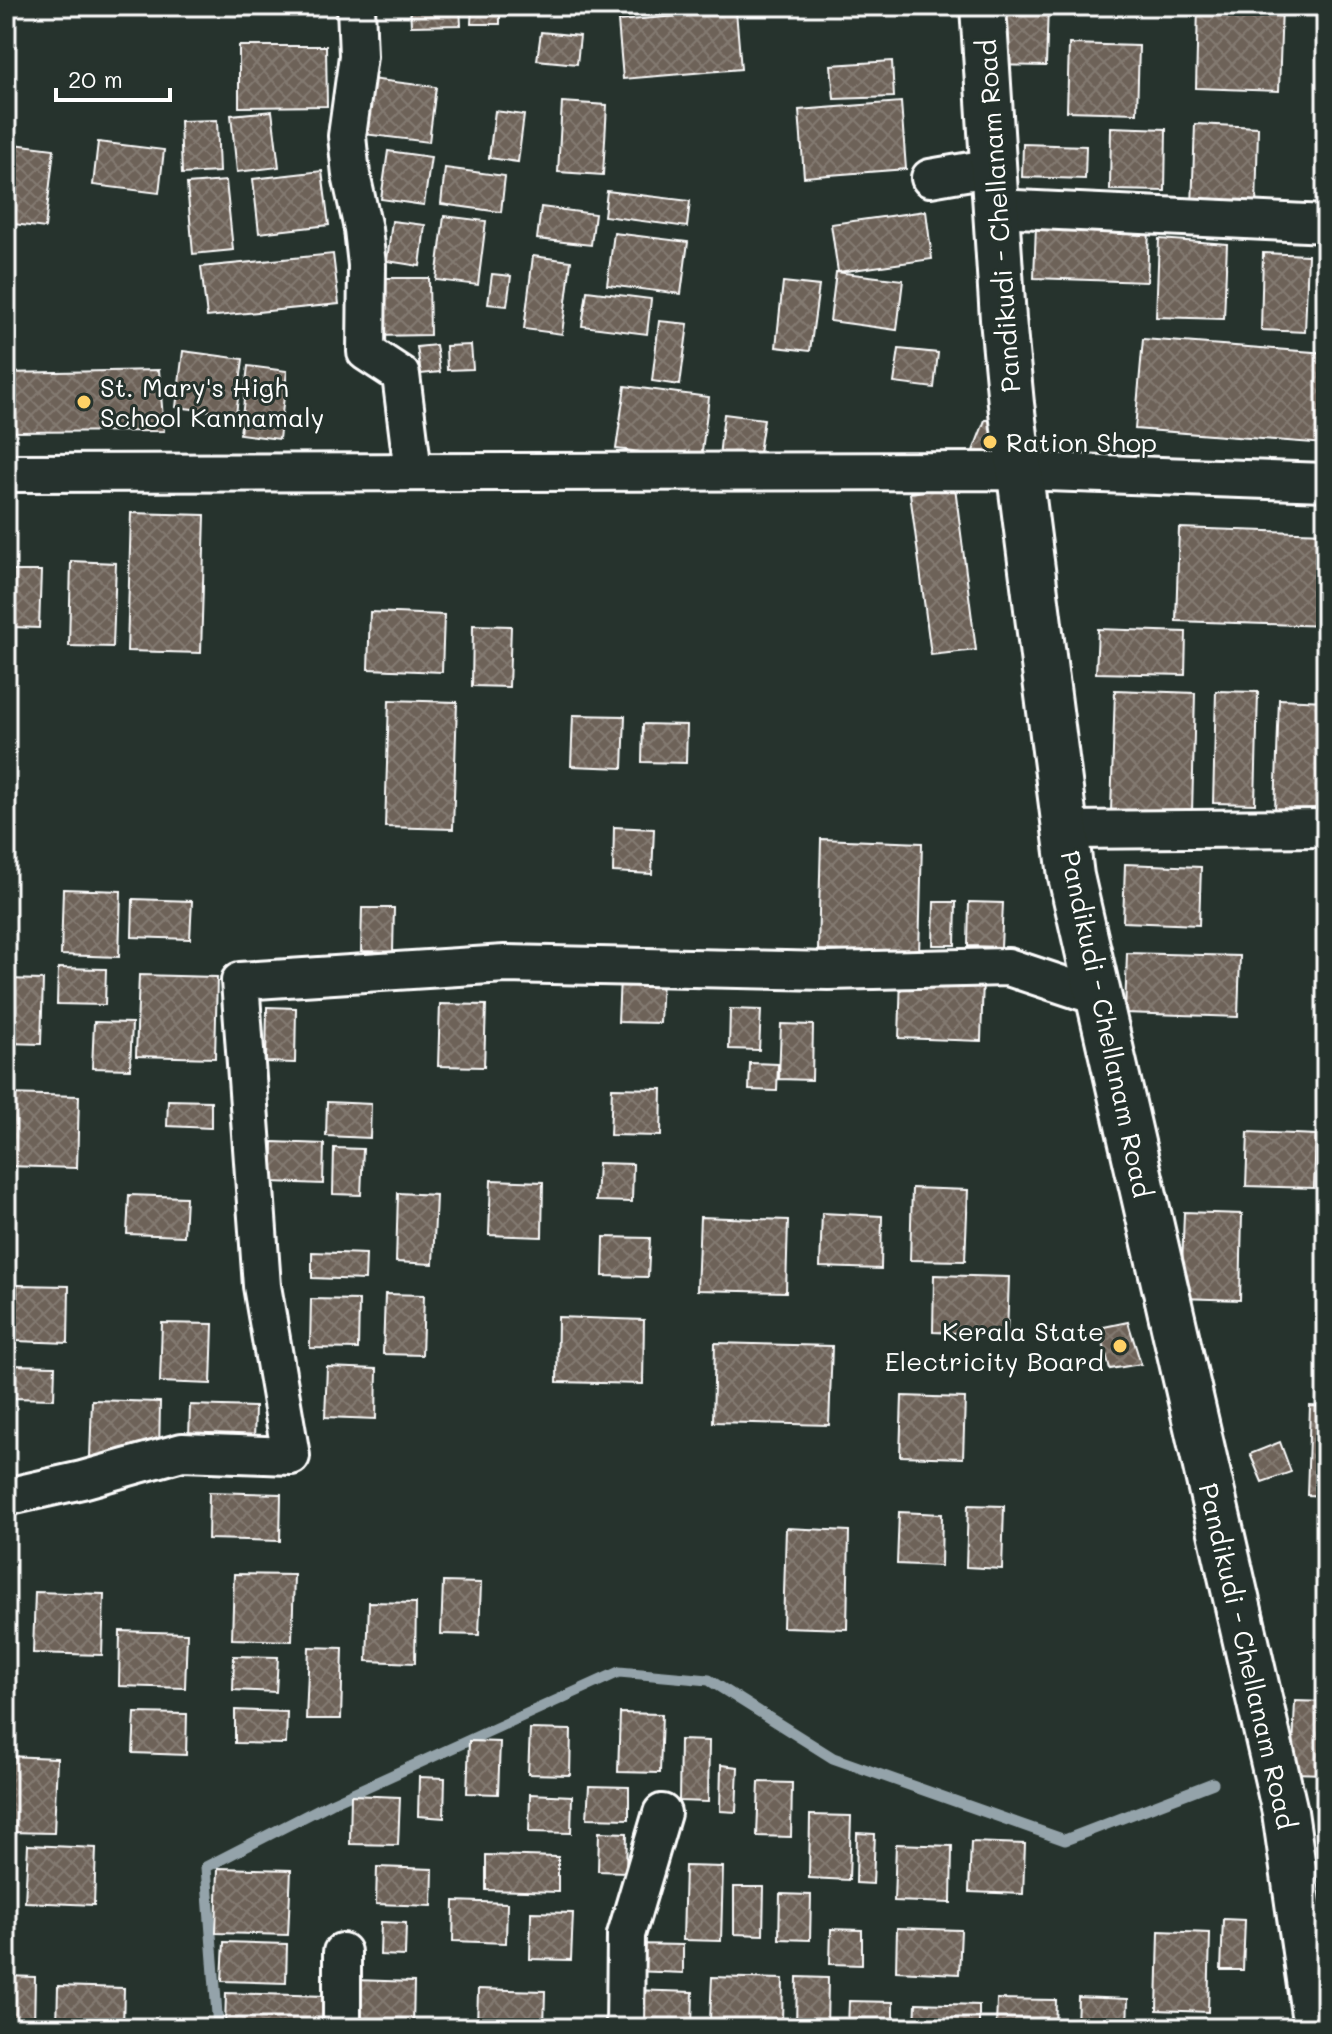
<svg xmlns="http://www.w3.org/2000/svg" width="1332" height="2034" viewBox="0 0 1332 2034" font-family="Mali,sans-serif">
<defs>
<pattern id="building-cross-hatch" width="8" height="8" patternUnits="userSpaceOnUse" patternTransform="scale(2)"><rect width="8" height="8" fill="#6d6258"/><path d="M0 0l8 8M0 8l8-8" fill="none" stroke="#837a71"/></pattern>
</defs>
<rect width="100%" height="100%" fill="#26332d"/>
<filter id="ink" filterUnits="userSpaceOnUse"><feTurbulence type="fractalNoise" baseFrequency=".0125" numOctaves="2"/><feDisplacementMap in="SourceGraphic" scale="16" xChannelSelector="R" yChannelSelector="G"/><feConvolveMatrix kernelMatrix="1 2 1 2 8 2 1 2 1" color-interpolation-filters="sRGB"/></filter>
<g filter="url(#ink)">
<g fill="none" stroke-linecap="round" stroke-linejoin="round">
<!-- stream -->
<path stroke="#94a3aa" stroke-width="11" d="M218,2028L206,1867L331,1803L619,1672L709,1680L833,1758L1065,1840L1213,1783"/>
</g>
<!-- building -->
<path fill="url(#building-cross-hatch)" stroke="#fff" stroke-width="2" d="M410,6H460L461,25L411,26Z
M472,6H500V24H471Z
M520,6H578V11L520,13Z
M993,6H1048L1046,66L991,65Z
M1198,6H1282L1279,91L1196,88Z
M736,11L741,69L623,79L618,21Z
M541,32L580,36L577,64L537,60Z
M1069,44L1139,46L1137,113L1067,111Z
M239,46H326L327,106L239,107Z
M892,61L894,97L834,99L831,65Z
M362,78L436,87L429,142L355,133Z
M562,102L607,105L603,175L558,172Z
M901,102L906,169L804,177L799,110Z
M272,111L279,167L237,172L231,115Z
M495,111L524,115L518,162L489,158Z
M217,120L219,172L182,174L180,121Z
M1195,124L1258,127L1256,210L1192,208Z
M1111,127L1166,129L1165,191L1110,190Z
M98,142L164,150L159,193L93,185Z
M6,143L54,149L45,228L6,223Z
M1023,144L1086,146L1085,179L1022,177Z
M388,151L431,157L424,205L381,199Z
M445,168L505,176L501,212L441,204Z
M322,171L329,225L259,233L253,179Z
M226,181L233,250L193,254L187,184Z
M607,191L690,201L687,227L604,216Z
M541,207L595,214L591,245L537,239Z
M926,211L932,259L838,272L831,224Z
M444,216L486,221L478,285L436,280Z
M392,221L425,225L420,266L387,261Z
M1036,225L1149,228L1147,282L1034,278Z
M614,233L688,242L681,294L607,285Z
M1159,239L1227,244L1224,319L1156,317Z
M1263,253L1308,255L1305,332L1261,330Z
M333,254L339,304L207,317L201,267Z
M533,256L571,261L562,334L524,329Z
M836,272L903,280L897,330L830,321Z
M492,274L511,276L507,306L488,304Z
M373,278H429L430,335L373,336Z
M783,282L819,286L810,351L776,347Z
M587,291L651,299L647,334L582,326Z
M659,321L688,324L680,385L652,381Z
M1143,339L1326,353V444L1135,429Z
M436,345L440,372L421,374L417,347Z
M471,345L473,369L447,370L446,346Z
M899,349L938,353L934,388L894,383Z
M183,351L243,359L236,414L176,407Z
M248,366L287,371L279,439L240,434Z
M159,370L164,431L6,432V373Z
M625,386L709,397L701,459L616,449Z
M724,414L764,419L758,460L719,456Z
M999,419L1007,464H968L985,420Z
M955,487L976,650L931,655L910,493Z
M131,513L205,515L201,653L127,651Z
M1179,528L1326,533V626L1176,621Z
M71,561L116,563L113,647L69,646Z
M13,571H41L39,628L12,627Z
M370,612L444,615L442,672L368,669Z
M473,625L511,626L509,687L472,686Z
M1098,629L1186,632L1185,675L1096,673Z
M1115,690L1195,693L1192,813L1111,811Z
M1216,691L1258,692L1255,804L1213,803Z
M1279,699L1326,701V813L1275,811Z
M389,700L457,702L453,829L385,827Z
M573,715L625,716L623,768L571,766Z
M643,724L687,725L686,763L642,762Z
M614,827L654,829L652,874L613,872Z
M821,839L922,843L919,954L818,950Z
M1125,864L1201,867L1199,925L1123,922Z
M63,889L121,891L119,957L61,955Z
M133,899L192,901L190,939L132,937Z
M934,902H956L955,945H933Z
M969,902L1003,903L1001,947L968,946Z
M362,908H394L393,952L361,951Z
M1127,953L1240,956L1238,1017L1125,1013Z
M58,968L106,969L105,1005L57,1004Z
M139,975L217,977L215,1058L136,1056Z
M620,976L662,977L660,1023L618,1022Z
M901,976L983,978L981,1041L899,1038Z
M6,979L43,980L41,1044L6,1043Z
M440,1004L486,1005L484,1067L438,1066Z
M267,1007L296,1008L295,1063L266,1062Z
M730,1009L761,1010L759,1050L729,1049Z
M94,1022L132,1023L130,1069L92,1068Z
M781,1024L813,1025L812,1080L779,1079Z
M750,1063L778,1064L777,1091L749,1090Z
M612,1088L662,1089L661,1136L610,1135Z
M6,1094L79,1096L77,1168L6,1166Z
M168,1100L211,1101V1128L167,1126Z
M327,1102L371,1104L370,1138L326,1136Z
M1248,1132L1316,1135L1314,1188L1246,1186Z
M273,1142L324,1144L323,1184L272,1182Z
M334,1148L363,1149L361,1195L333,1194Z
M598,1163L633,1164L632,1202L596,1201Z
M491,1180L543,1182L542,1237L489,1235Z
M912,1188L968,1190L965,1261L910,1260Z
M398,1193L436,1195L433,1264L396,1262Z
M129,1195L186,1197L184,1236L127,1234Z
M1184,1212L1242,1214L1240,1300L1181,1298Z
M822,1213L882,1216L881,1269L820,1267Z
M700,1217L788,1220L786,1292L697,1290Z
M604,1237L650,1238L648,1277L603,1276Z
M312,1252L366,1254L365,1280L312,1278Z
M934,1275L1009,1277L1007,1335L933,1332Z
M17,1285L69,1286L68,1343L16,1341Z
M385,1294L424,1295L422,1355L383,1354Z
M311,1299L359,1300L358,1349L310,1348Z
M558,1317L644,1320L643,1384L557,1382Z
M1128,1322L1141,1364L1110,1369L1099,1328Z
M162,1323L213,1324L211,1384L160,1382Z
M715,1343L832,1346L829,1425L713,1422Z
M10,1365L55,1366L54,1399L8,1398Z
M327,1367L377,1369L376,1419L325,1417Z
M902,1396L965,1398L963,1458L900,1456Z
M92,1400L160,1402L159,1454L90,1457Z
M190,1405L255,1407L254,1441L189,1438Z
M1310,1406L1326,1407V1496L1307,1495Z
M1280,1442L1291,1472L1262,1482L1250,1454Z
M209,1492L281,1494L280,1541L208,1539Z
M968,1505L1004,1506L1002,1569L966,1567Z
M899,1512L942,1514L941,1566L897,1564Z
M786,1528L849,1531L847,1629L783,1627Z
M234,1574L294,1575L292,1641L232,1639Z
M443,1582L481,1583L479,1635L441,1634Z
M35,1592L104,1594L102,1655L33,1653Z
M369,1602L416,1603L415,1663L367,1661Z
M120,1631L187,1633L185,1688L119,1686Z
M309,1647L343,1648L341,1719H306Z
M234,1656L278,1657L276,1692L233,1690Z
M1295,1701L1326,1702V1774L1292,1773Z
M235,1710L287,1712L286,1744L235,1743Z
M135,1713L187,1714L186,1755L133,1753Z
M620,1713L662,1714L660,1773L618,1772Z
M530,1729L571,1730L570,1775L528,1774Z
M680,1740L709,1741L708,1802L679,1801Z
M469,1741L500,1742L498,1794L467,1793Z
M6,1756L57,1758L54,1833L6,1832Z
M721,1765L738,1767L736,1812L720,1811Z
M419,1777L445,1778L444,1818L418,1816Z
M759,1782L792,1783L791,1837L757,1836Z
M589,1786L629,1787V1819L587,1818Z
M530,1794L572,1796L571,1833L529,1832Z
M351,1795L400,1797L398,1845L350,1844Z
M810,1815L851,1816L849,1880L809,1878Z
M599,1832L627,1833L626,1872L598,1871Z
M857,1833L875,1834L873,1884L856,1883Z
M971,1842L1025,1844L1023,1894L969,1892Z
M896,1844L952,1846L951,1903L894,1901Z
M28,1845L96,1848L94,1905L25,1902Z
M486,1855L558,1857V1892L486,1890Z
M685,1866L723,1867L721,1941L683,1940Z
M377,1867L433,1869L432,1906L376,1904Z
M218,1868L291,1870L288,1935L216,1933Z
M734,1887H764L763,1935L734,1934Z
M780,1894L811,1895L810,1940L779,1939Z
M454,1901L507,1903L506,1943L453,1941Z
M531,1912L573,1913L571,1960L530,1959Z
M1223,1919L1245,1920L1243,1970H1221Z
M381,1922L406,1923L405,1956L380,1955Z
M897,1928L961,1930L959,1974L896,1971Z
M831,1929L862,1930V1965L830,1964Z
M1159,1931L1210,1933L1208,2012L1157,2010Z
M224,1942L287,1944L286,1983L222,1981Z
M634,1944L683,1945V1973L634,1971Z
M6,1976L35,1977L34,2028H6Z
M712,1977L783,1979L782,2022L710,2020Z
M797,1977L828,1978L827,2028H796Z
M355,1980L414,1982L413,2026L354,2024Z
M58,1986L124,1988L123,2028H57Z
M478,1989L545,1991L544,2028H477Z
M631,1990L693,1992L692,2028H630Z
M226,1993L326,1996L325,2028H225Z
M1078,1997L1128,1999L1127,2028H1077Z
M997,1999L1056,2000L1055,2028H996Z
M849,2001L893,2002V2028H848Z
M916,2003L979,2005V2028H915Z"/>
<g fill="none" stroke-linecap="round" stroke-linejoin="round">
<defs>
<path id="street" d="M356,6L358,56L347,136L351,175L363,229L367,265L366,352L401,375L413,472
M930,178L994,167
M997,208L1326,224
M6,473L1020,471L1326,482
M1065,830L1326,828
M6,1497L82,1480L182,1452L291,1456L262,1286L240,981L505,964L828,971L1008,967L1099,997
M342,2028V1952
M625,2028L626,1935L662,1813"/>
<path id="primary" d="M983,6L1003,319L1011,404L1071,876L1285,1812L1316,2028"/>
</defs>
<!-- street casing -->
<use href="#street" stroke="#fff" stroke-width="42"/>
<!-- primary casing -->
<use href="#primary" stroke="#fff" stroke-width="50"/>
<!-- street -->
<use href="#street" stroke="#26332d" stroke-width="36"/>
<!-- primary -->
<use href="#primary" stroke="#26332d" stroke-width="44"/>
</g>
</g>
<!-- markers -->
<g fill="#ffd166" stroke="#26332d" stroke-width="3">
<circle cx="84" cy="402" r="8"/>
<circle cx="990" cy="442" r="8"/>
<circle cx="1120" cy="1346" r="8"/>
</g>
<g text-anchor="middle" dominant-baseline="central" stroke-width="6" stroke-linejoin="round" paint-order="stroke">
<!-- street labels -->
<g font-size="26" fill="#fff" stroke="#26332d">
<text transform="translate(998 216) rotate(-94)">Pandikudi - Chellanam Road</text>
<text transform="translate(1107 1024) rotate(78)">Pandikudi - Chellanam Road</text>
<text transform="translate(1248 1656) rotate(77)">Pandikudi - Chellanam Road</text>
</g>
<!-- poi labels -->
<g font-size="26" fill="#fff" stroke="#26332d" text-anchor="start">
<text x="100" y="387">St. Mary's High<tspan x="100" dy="30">School Kannamaly</tspan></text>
<text x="1006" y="442">Ration Shop</text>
<text x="1104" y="1331" text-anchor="end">Kerala State<tspan x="1104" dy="30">Electricity Board</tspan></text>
</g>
</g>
<!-- margin -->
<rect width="1332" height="2034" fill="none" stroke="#26332d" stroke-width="32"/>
<rect x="16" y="16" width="1300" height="2002" fill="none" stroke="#fff" stroke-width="3" filter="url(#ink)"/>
<!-- scale -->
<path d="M56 88v12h114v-12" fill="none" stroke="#ffffff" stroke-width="4"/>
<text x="68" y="88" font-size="24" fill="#ffffff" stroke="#26332d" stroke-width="6" paint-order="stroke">20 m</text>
</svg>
